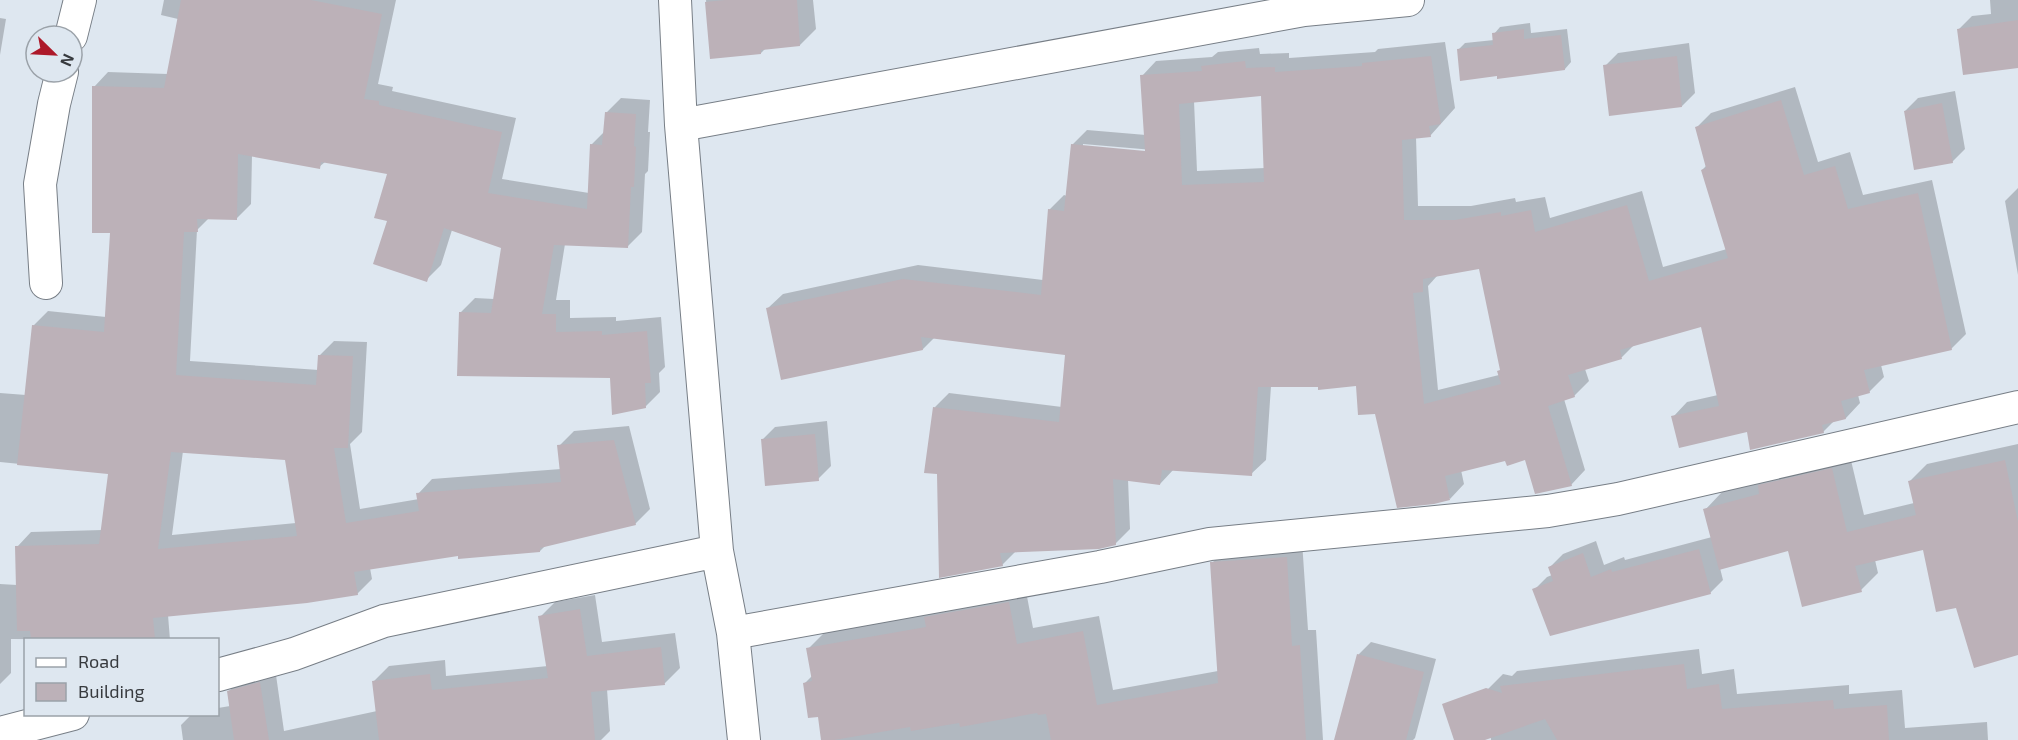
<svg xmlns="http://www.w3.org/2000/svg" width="2018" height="740" viewBox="0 0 2018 740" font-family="'Exo 2',sans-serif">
<rect width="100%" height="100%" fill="#dee7f0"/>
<!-- shadow -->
<path fill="#0003" fill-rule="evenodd" d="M164,0H396L378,84L393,87L392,91L516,118L502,179L589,193L591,145L605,131L606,113L621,98L650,100L648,132H650L648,171L645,174L642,232L628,246L565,244L556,300H570V318L616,317V321L661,317L665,367L659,373L660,392L646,406L611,377L460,313L475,298L494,299L503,247L452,230L441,265L426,280L389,220V173L325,162L319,167L252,155L251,204L236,219L209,218L197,230L190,361L319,370V356L334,341L367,342L362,432L350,444L360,509L419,499L418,494L432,479L561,469L559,446L574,431L629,426L650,509L635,524L546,545L540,551L459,554L370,568L372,579L357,594L168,615L170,640L11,639V673L0,684V584L17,585V547L31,532L102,530L110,473L0,462V393L26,395L33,326L48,311L106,317L111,231L94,87L108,72L168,74L178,19L161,15ZM183,451L286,459L296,523L172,535Z
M706,0H813L816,29L800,45L766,48L761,53L711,57Z
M1990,0H2018V66L1959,29L1972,16L1991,14Z
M0,18L6,19L0,55Z
M1530,23L1531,33L1567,29L1571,62L1565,69L1498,75L1458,50L1465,43L1494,40V34L1500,27Z
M1445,42L1455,108L1430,136L1416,137L1418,206H1471L1515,198L1516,202L1545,197L1550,218L1642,191L1663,267L1727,249L1702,170L1707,165L1696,128L1711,113L1795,87L1818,162L1850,152L1863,195L1932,180L1966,334L1951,349L1881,365L1884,377L1869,392L1858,395L1860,403L1846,418L1834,421L1823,432L1748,430L1673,417L1687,402L1718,395L1703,325L1635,344L1622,357L1585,369L1589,381L1574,396L1564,399L1585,470L1571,485L1527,458L1506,459L1461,470L1464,484L1450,499L1376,412L1357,385L1271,386L1266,460L1251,474L1174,469L1160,484L1128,479L1130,529L1115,544L1016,551L1002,565L935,407L949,393L1062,407L1067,353L935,337L923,349L768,308L783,294L918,265L1043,280L1049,210L1064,195L1067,196L1072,145L1087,130L1146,135L1142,76L1156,61L1212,57L1218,52L1259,48L1260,54L1289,53V58L1375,52L1378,49ZM1262,94L1265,168L1197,171L1194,101ZM1083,144L1153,150V153L1083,147ZM1480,267L1501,369L1499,375L1438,390L1428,286L1437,276Z
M1689,43L1695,93L1682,106L1605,66L1618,53Z
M1955,91L1965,149L1952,162L1905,111L1918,98Z
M2018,188V275L2005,201Z
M827,421L831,466L818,479L762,440L775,427Z
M2018,444V646L1957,606L1924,548L1875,560L1878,573L1861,590L1789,550L1720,568L1723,580L1710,593L1534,590L1547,577L1552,575L1550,567L1563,554L1596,541L1604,565L1624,557L1625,560L1712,537L1705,510L1722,492L1764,481L1849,452L1864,515L1914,503L1910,481L1927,464Z
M1302,541L1308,630H1316L1323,740H822L820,716L804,684L812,676L808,649L824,633L929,614L942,601L1025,586L1033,628L1099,616L1113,690L1218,671L1212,563L1228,547Z
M595,595L602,642L675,633L680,668L665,683L607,689L610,731L601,740H183L181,725L192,714H218V708L230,706L228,692L243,677L275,668L284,731L377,711L374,681L389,666L445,660L446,676L548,666L540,617L555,602Z
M1371,642L1436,659L1415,738L1413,740H1360L1358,655Z
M1699,649L1702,674L1734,669L1737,694L1849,685V694L1902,690L1905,728L1987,722L1988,740H1491L1488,689L1503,674L1512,676L1517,671Z"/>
<!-- building -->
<path fill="#bcb1b8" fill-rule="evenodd" d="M181,0H311L382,14L364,99L379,101V105L502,132L488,193L587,209L590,144L602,145L605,112L636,114L634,146L636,147L634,187H631L628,248L554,245L542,314H556V332L602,331V335L647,331L651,383H645L646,408L612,415L610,378L457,376L459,312L491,313L501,248L444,228L427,282L373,264L387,221L374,218L387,174L321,162L320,169L238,154L237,220L197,219L198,232H184L176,375L316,385L318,355L353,356L348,448H334L346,523L419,511L416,493L561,482L557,445L614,440L636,525L540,548V552L458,559V556L354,572L358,595L307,603L153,618L155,639H31L30,631H17L15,546L99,544L108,474L17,465L32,325L104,332L110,233H92V86L164,88ZM171,452L285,460L297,536L158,549Z
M725,0H797L800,46L761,50V54L710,59L705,2Z
M2018,20V68L1963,75L1957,29Z
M1524,29V39L1561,35L1565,70L1497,79V76L1460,81L1457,49L1493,45L1492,33Z
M1431,56L1441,124L1429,126L1431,137L1402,140L1404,220H1455L1501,212V216L1531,210L1535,232L1627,205L1649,281L1728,258L1701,170L1706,168L1695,127L1781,100L1804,175L1835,166L1848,209L1918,193L1952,350L1864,370L1870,393L1841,401L1846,419L1822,425L1824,433L1750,450L1747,432L1679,448L1671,416L1719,406L1701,327L1620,350L1622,359L1568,375L1575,397L1548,406L1572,486L1535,494L1525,460L1507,466L1505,461L1445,476L1450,500L1434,504L1397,508L1375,414L1358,415L1356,386L1318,390V387H1258L1252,476L1162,470L1160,485L1113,479L1116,545L1099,549L1000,553L1003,566L939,578L937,474L924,473L933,407L1059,422L1065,355L921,337L923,350L781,380L766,308L903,279L1041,295L1048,209L1064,211L1071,144L1145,151L1140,75L1202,71L1201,66L1245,61L1246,68L1275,67V72L1362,66V63ZM1261,96L1264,182L1182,185L1179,104ZM1479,269L1500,370L1497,371L1501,384L1424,404L1413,293L1423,292V279Z
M1677,56L1682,107L1609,116L1603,65Z
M1942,103L1953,163L1914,170L1904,111Z
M815,434L819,481L765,486L761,439Z
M2005,460L2018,522V655L1974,668L1956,608L1936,612L1923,550L1855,566L1862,592L1802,607L1788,551L1719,570L1703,509L1759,494L1758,485L1832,468L1847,532L1916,515L1908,481Z
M1699,549L1711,594L1550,636L1532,589L1553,581L1548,567L1583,553L1591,577L1611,569L1612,572Z
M1287,557L1292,646L1300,645L1306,740H1051L1046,714L1038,715L1037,713L960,727L959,723L911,731L910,727L834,740H821L818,717L808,718L803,683L812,681L806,648L926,627L924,617L1009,602L1017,644L1083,631L1097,705L1218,683L1210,562Z
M580,609L587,656L661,647L665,685L591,692L595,740H379L372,681L430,674L432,690L548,678L538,616Z
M1357,654L1424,672L1406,740H1334Z
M1684,664L1687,689L1719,684L1722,709L1833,700L1834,709L1887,705L1889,740H1557L1545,719L1485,740H1454L1442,704L1486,688L1502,693L1500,686Z
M260,682L269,740H234L227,691Z"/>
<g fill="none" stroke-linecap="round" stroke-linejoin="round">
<defs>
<path id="minor" d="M675,0L681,125L717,551L733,633L744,740
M1304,0V10L1408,0
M71,36L80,0
M681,125L1304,10
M46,283L40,184L54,104L62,72
M733,633L1100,567L1210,544L1548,511L1618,499L2018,407
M218,675L294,654L384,621L717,551
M0,733L73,714"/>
</defs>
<!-- minor casing -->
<use href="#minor" stroke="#777e86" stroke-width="34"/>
<!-- minor -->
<use href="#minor" stroke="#fff" stroke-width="32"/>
</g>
<!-- legend -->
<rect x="24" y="638" width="195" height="78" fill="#dee7f0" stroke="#9ba2a9" stroke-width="1.5"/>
<rect x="36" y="658" width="30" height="9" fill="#ffffff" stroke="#9ba2a9" stroke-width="1.5"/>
<text x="78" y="668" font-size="18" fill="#373a3e">Road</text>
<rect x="36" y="683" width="30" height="18" fill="#bcb1b8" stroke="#9ba2a9" stroke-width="1.5"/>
<text x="78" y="698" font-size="18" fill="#373a3e">Building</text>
<!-- north arrow -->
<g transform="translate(54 54) rotate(114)"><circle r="28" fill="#dee7f0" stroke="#9ba2a9" stroke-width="1.5"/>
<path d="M0-4.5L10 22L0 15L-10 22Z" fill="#ad192a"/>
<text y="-9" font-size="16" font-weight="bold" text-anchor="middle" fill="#373a3e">N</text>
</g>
</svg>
